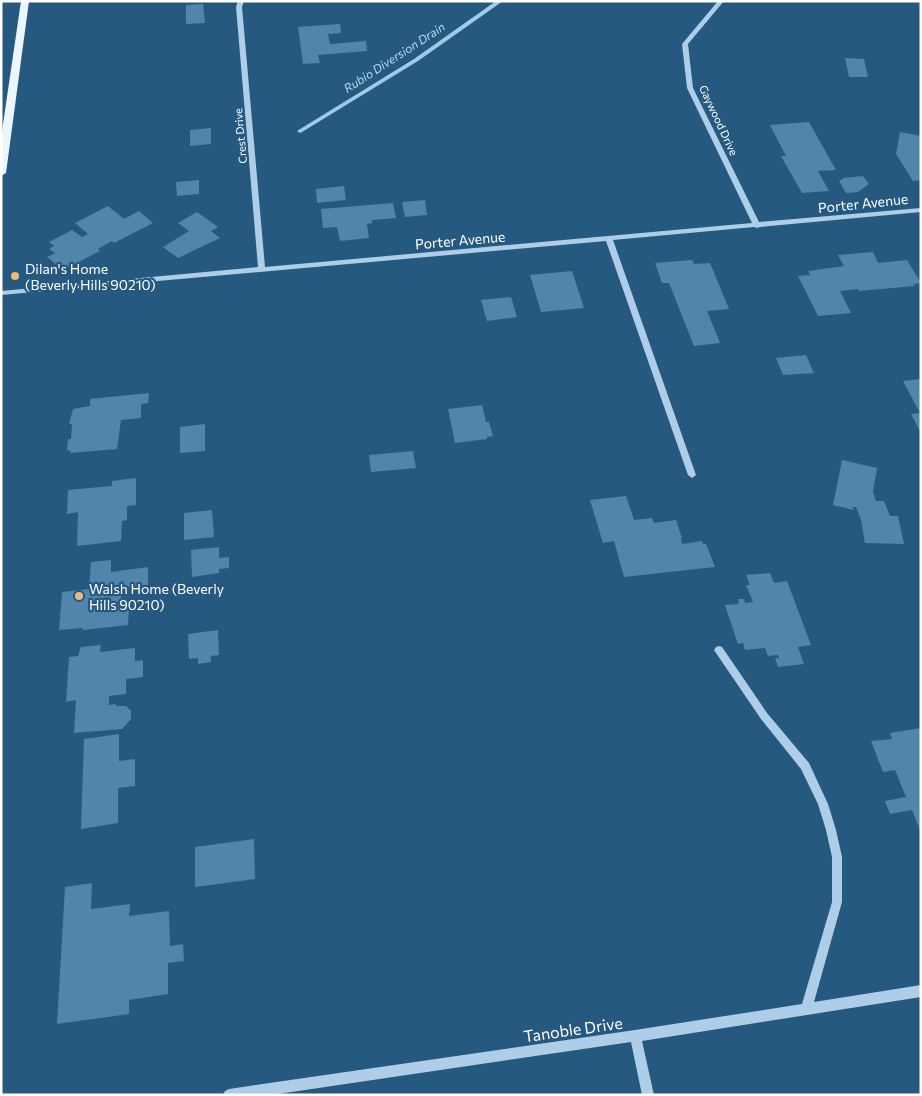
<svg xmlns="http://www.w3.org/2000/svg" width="922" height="1096" viewBox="0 0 922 1096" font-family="Commissioner,sans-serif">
<rect width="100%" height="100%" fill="#265980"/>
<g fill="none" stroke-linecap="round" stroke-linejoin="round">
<!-- stream -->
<path fill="#a1cae7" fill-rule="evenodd" d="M496,1H503L418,61L302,132L300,133L297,131L414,59Z"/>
</g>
<!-- building -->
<path fill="#5285ab" d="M203,4L205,23L186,24V5Z
M340,24L341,33L328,34L330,44L366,41L367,51L318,55L320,63L303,64L298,27Z
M845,58L864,59L868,77H849Z
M809,122L836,170L818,171L829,191L802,193L781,156H786L770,125Z
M211,128V144L190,146V130Z
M900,132L921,136V180L913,181L896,154Z
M863,176L869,184L858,192L846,193L839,181L844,178Z
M199,180V194L177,196L176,182Z
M344,186L346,200L317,203L316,189Z
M425,200L427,215L405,217L402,202Z
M393,203L396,218L372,220V223L367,224L369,238L340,241L337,227L323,228L321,209Z
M108,206L124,219L139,211L153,223L114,243L112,241L98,249L100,251L63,270L47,257L55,253L49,249L54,246L49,242L72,230L82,237L88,234L75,223Z
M197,212L218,227L211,231L220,238L178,258L163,247L189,231L178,223Z
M873,252L878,263L907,260L921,283L913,284L915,286L859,291L858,289L840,291L851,313L818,316L798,276L810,275L808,271L844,266L838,255Z
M692,260L694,264L710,263L729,309L707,311L720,343L694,346L669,283H662L655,263Z
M572,271L584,308L541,312L530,275Z
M511,297L517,317L487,321L481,300Z
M806,355L814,373L783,375L776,358Z
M921,379V433L911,414L920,413L903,381Z
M149,393L148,403L141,404V418L121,420L117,449L70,453V450L67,451L68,439H71L72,424H69L73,409L90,406V399Z
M482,405L486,422H489L493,436L487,437V439L455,443L448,409Z
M205,424V451L180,453V427Z
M413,451L416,468L371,472L369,455Z
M842,460L877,468L873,492L876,501H884L890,516H898L904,544L865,543L861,520L856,507H852L854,510L833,505Z
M136,478V505L127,506V520L122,521L121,541L77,546L78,512L67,514L68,490L112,486V481Z
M626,496L634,520L652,518L654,523L676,520L682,538H681L682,544L702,541L703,544H706L715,567L624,577L614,541L603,543L590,500Z
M212,510L214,537L184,540V513Z
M219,547V558L229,557V568L219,569V573L192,577L191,550Z
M111,560V572L148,567V585L122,588L121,608L129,607L128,625L83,630V628L59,630L62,592L89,589L91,562Z
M770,573L774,583L787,581L811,645L798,647L804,664L778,667L775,658H779L778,655L768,656L765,648L745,650L743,643L738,644L725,605L739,604L738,599H744L745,603L753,602L746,585H750L746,575Z
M218,630L219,655L211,656V662L198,664V658L189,659L188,634Z
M101,645L100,652L135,648V661L143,660V677L126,679V694L109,696V705L116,704V706H126L131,711V719L122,729L74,733L76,700L66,702L69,657L78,656L81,647Z
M921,728V832L912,810L890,814L885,801L906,797L895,770L883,772L871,741L892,739L890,733Z
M119,734V761L135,759V786L118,788V823L81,829L84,739Z
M254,839L255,879L195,887V847Z
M92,883L91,909L130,904L129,916L169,911L170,946L183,944L184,961L168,963V994L129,1000V1014L57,1024L65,887Z"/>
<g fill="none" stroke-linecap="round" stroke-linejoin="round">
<!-- minor -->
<path fill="#adcee6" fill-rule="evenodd" d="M238,1H244L242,7L265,267L752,223L687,88L682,44L718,1H724L688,44L693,88L759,222L921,208V212L760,227L757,228L754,227L613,240L696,475L692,478L688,475L606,241L1,295V291L258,267L236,7Z
M719,646L722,647L767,713L809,763L828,804L836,830L842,857V902L814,1002L921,985V997L642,1041L654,1095H642L631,1042L271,1095H223L225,1091L229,1089L635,1030L802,1004L832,902V857L826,830L818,804L801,769L761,719L716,653L714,650L716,647Z"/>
<!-- major -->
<path fill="#eef6fd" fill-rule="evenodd" d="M21,1H29L6,173L1,176V138Z"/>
</g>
<!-- markers -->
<g fill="#efbb72" stroke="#265980" stroke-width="2">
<circle cx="15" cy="276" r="5"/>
<circle cx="79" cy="596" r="5"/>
</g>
<g text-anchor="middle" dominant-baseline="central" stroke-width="4.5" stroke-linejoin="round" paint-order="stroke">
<!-- far-street labels -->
<g font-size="11" fill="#fff" stroke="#265980">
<text transform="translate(719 120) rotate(65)">Gaywood Drive</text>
<text transform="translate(240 136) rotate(-95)">Crest Drive</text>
</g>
<!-- far-water labels -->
<g font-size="12" font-style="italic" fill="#b8d7ee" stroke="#265980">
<text transform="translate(394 57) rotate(-33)">Rubio Diversion Drain</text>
</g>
<!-- street labels -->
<g font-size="14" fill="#fff" stroke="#265980">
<text transform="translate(863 203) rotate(-6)">Porter Avenue</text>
<text transform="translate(460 240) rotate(-5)">Porter Avenue</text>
</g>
<!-- poi labels -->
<g font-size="14" fill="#fff" stroke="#265980" text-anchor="start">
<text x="25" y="268">Dilan's Home<tspan x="25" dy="16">(Beverly Hills 90210)</tspan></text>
<text x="89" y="588">Walsh Home (Beverly<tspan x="89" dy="16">Hills 90210)</tspan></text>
</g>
<!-- near-street labels -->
<g font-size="16" fill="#fff" stroke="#265980">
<text transform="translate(573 1029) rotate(-8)">Tanoble Drive</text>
</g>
</g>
<!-- border -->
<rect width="922" height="1096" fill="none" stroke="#ffffff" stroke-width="5"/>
</svg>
